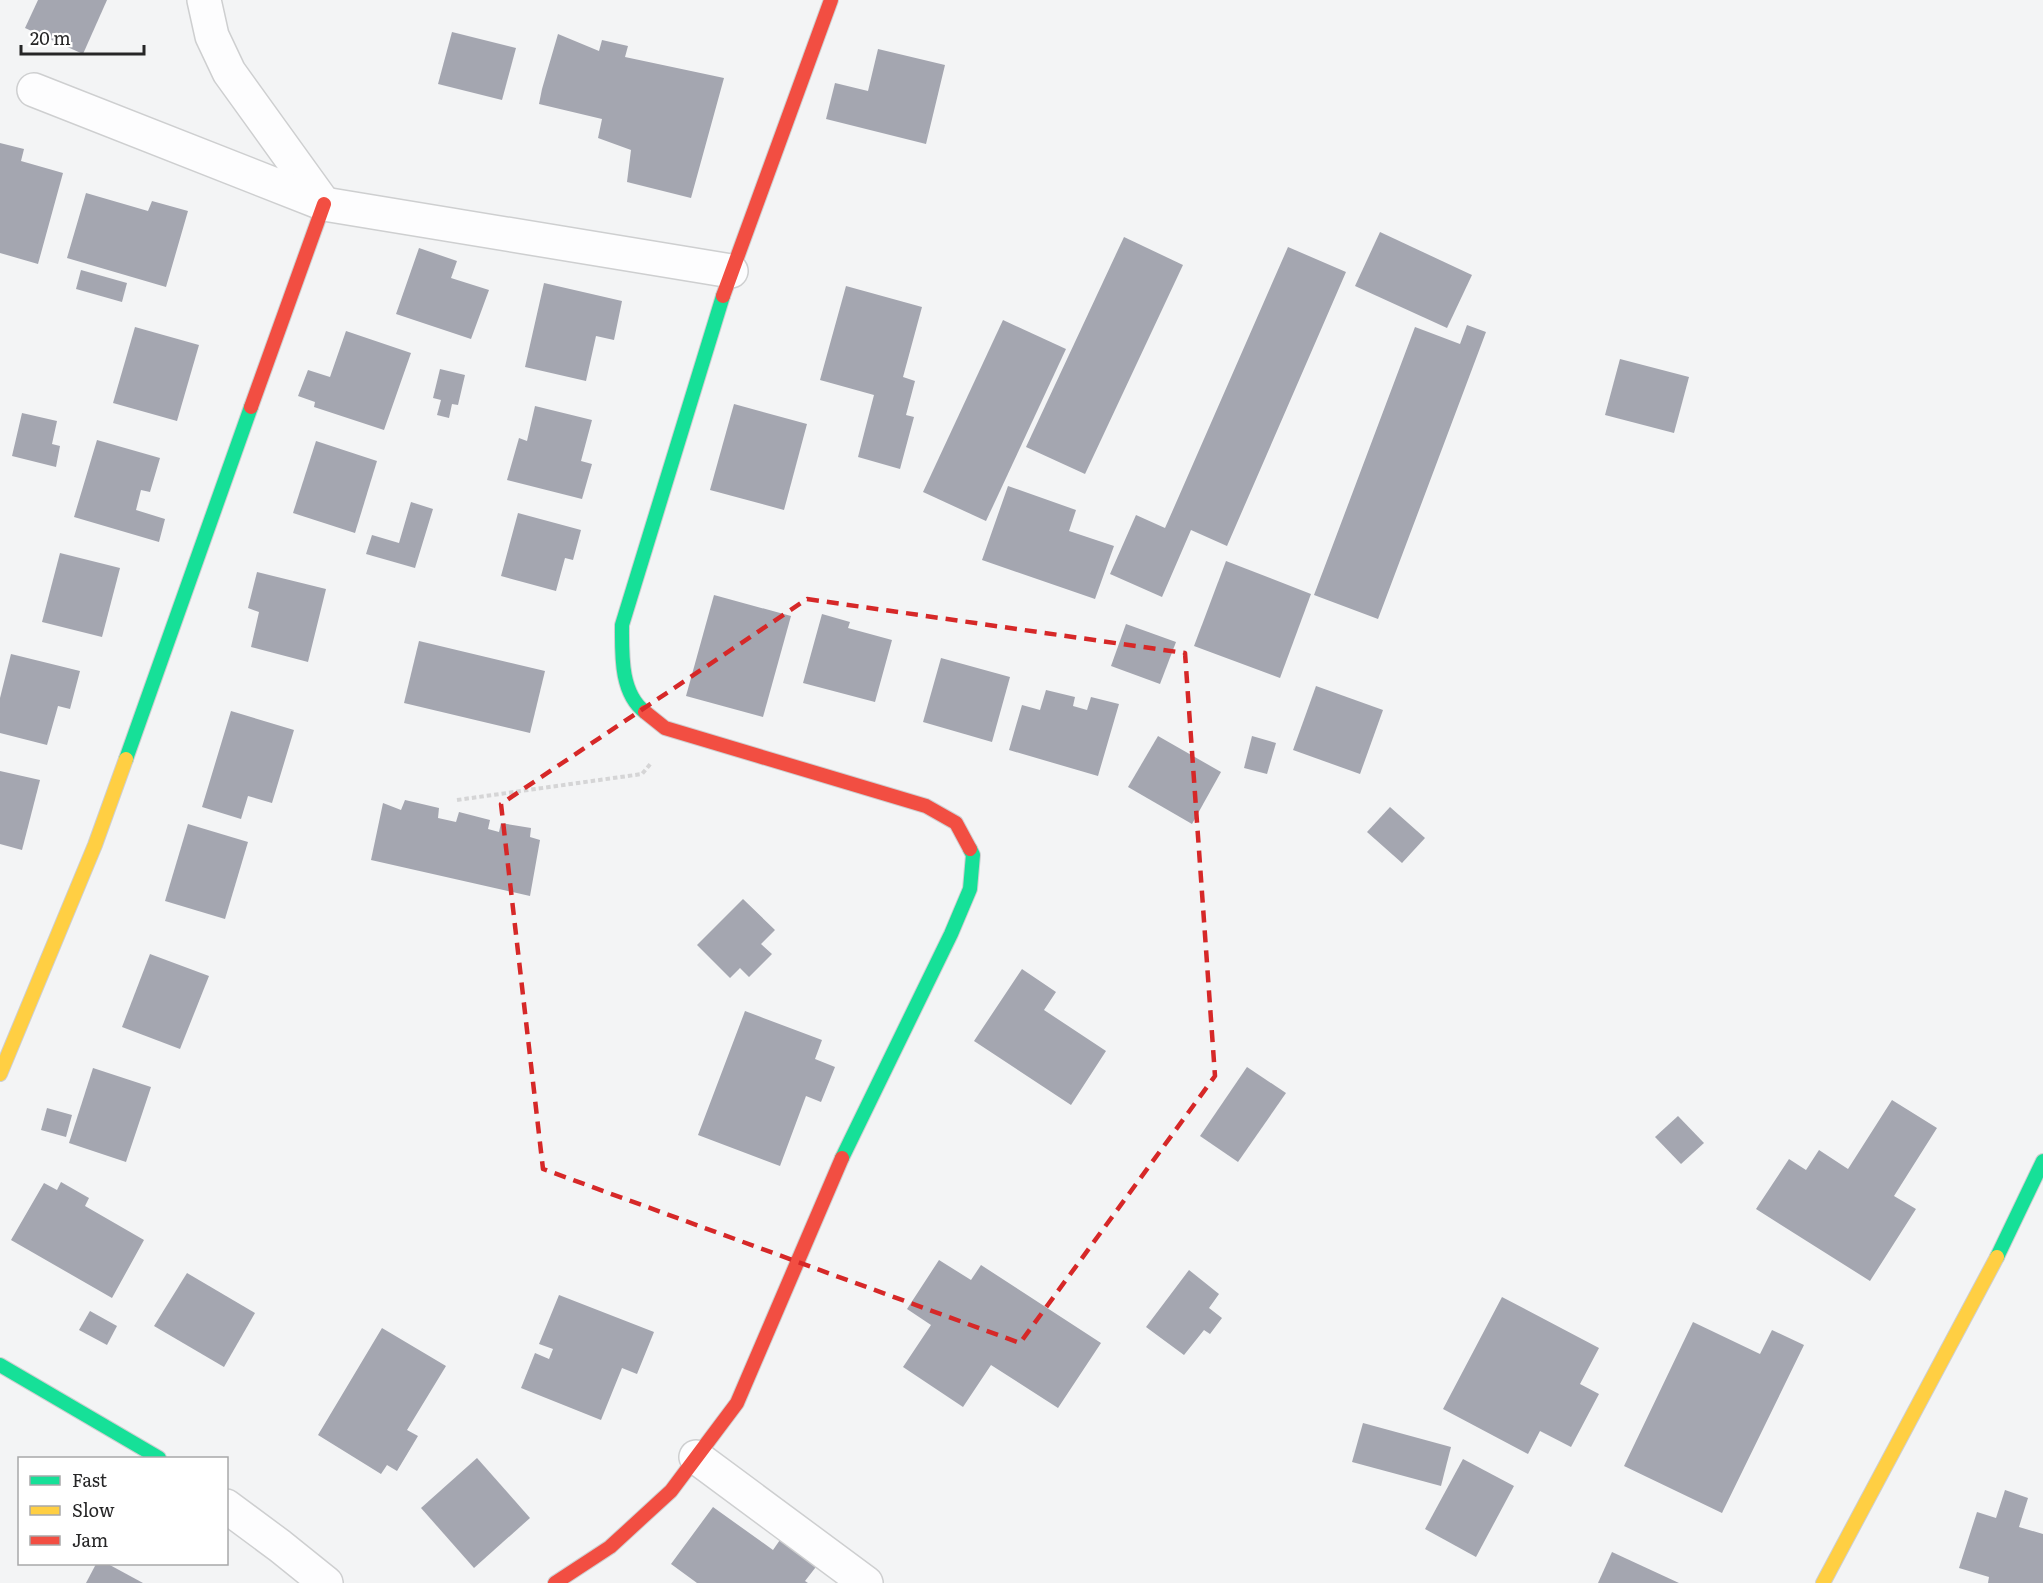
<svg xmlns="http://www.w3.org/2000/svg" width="2043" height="1583" font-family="Literata,serif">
<rect width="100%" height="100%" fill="#f3f4f5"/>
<g fill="#a4a6b0">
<path d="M 38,0 L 107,0 L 83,54 L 25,28 Z"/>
<path d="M 452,32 L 516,48 L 502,100 L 438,84 Z"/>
<path d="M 558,34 L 599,51 L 602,40 L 628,46 L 625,57 L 724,78 L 691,198 L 627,182 L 631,150 L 598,138 L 602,119 L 539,104 L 542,89 Z"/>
<path d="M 878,49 L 945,65 L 926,144 L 826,119 L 835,83 L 868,91 Z"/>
<path d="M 0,143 L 24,149 L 21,161 L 63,173 L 38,264 L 0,253 Z"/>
<path d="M 86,193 L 148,211 L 152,201 L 188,211 L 166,287 L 67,258 Z"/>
<path d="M 1380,232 L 1472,275 L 1447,328 L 1355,286 Z"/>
<path d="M 1124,237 L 1183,265 L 1085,474 L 1026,447 Z"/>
<path d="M 1288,247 L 1346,272 L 1227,546 L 1191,530 L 1162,597 L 1110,574 L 1136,515 L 1165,528 Z"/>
<path d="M 419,248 L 457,261 L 451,278 L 489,290 L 471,339 L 396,314 Z"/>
<path d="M 81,270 L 127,283 L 122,302 L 76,289 Z"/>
<path d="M 544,283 L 622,301 L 614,340 L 596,336 L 586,381 L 525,367 Z"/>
<path d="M 846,286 L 922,307 L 903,377 L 915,381 L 906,415 L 914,417 L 900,469 L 858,457 L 874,395 L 820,380 Z"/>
<path d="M 1003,320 L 1066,349 L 986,521 L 923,492 Z"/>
<path d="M 1467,325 L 1486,332 L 1378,619 L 1314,595 L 1415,327 L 1460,344 Z"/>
<path d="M 135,327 L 199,345 L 177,421 L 113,403 Z"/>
<path d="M 346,331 L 411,353 L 384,430 L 314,407 L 315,402 L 298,396 L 308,370 L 330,377 Z"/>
<path d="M 1620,359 L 1689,377 L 1674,433 L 1605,415 Z"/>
<path d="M 440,369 L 465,375 L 458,405 L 452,404 L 449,418 L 437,415 L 441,400 L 433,398 Z"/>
<path d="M 734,404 L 807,424 L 784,510 L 710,490 Z"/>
<path d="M 535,406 L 592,420 L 581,461 L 592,464 L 582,499 L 507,480 L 519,438 L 527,441 Z"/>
<path d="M 22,413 L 57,421 L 52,444 L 60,446 L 56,467 L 12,456 Z"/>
<path d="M 97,440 L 160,458 L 150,492 L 141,490 L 136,510 L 165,519 L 159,542 L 74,517 Z"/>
<path d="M 316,441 L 377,461 L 355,533 L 293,513 Z"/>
<path d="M 1008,486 L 1076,510 L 1069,531 L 1114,546 L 1095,599 L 982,560 Z"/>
<path d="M 411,502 L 433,509 L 415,568 L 366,554 L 372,535 L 399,543 Z"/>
<path d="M 518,513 L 581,530 L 573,560 L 565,558 L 556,591 L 501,576 Z"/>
<path d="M 60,553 L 120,568 L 102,637 L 42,622 Z"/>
<path d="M 1226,561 L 1311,594 L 1280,678 L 1194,646 Z"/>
<path d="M 257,572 L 326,589 L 308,662 L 251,647 L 259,612 L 248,608 Z"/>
<path d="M 714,595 L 791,616 L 763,717 L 686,696 Z"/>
<path d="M 822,614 L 850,622 L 848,628 L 892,640 L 875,702 L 803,683 Z"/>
<path d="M 1126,624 L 1176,642 L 1160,684 L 1111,666 Z"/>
<path d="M 419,641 L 545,671 L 530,733 L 404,703 Z"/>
<path d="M 11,654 L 80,671 L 70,709 L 58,706 L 47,745 L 0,733 L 0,698 Z"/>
<path d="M 941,658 L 1010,677 L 992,742 L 923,722 Z"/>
<path d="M 1316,686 L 1383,710 L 1360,774 L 1293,750 Z"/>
<path d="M 1046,690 L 1075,697 L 1073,706 L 1087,710 L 1091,697 L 1119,704 L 1098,776 L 1009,750 L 1022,705 L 1040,710 Z"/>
<path d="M 231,711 L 294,730 L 272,803 L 248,796 L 241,819 L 202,807 Z"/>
<path d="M 1158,736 L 1221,772 L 1192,824 L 1128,787 Z"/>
<path d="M 1252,736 L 1276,743 L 1267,774 L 1244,768 Z"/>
<path d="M 0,771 L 40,780 L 22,850 L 0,844 Z"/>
<path d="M 405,800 L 439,808 L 438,818 L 456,822 L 459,812 L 490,820 L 488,829 L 499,832 L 501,823 L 531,828 L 530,837 L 540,840 L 530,896 L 371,860 L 383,803 L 401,810 Z"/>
<path d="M 1390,807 L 1425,838 L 1402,863 L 1367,832 Z"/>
<path d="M 188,824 L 248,842 L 225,919 L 165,901 Z"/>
<path d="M 743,899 L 775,930 L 761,944 L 772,954 L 749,977 L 740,968 L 730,978 L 697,945 Z"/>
<path d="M 150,954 L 209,976 L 180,1049 L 122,1027 Z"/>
<path d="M 1022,969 L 1056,992 L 1044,1010 L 1106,1051 L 1071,1105 L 974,1041 Z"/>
<path d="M 745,1011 L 822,1040 L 815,1059 L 835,1067 L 821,1102 L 806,1096 L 780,1166 L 698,1135 Z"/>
<path d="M 1247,1067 L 1286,1093 L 1238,1162 L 1200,1136 Z"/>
<path d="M 93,1068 L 151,1087 L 126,1162 L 69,1143 Z"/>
<path d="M 1892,1100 L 1937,1128 L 1894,1196 L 1916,1209 L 1870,1281 L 1756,1209 L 1789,1159 L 1806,1170 L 1819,1150 L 1848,1169 Z"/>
<path d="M 47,1108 L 72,1115 L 66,1137 L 41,1130 Z"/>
<path d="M 1678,1116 L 1704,1143 L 1681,1164 L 1655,1137 Z"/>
<path d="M 61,1182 L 89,1198 L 85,1206 L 144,1240 L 112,1298 L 11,1240 L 44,1183 L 57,1190 Z"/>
<path d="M 939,1260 L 971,1280 L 981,1265 L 1101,1343 L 1058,1408 L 991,1365 L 963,1407 L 903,1367 L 931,1325 L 907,1309 Z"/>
<path d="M 1189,1270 L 1219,1294 L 1209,1308 L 1222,1318 L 1210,1334 L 1204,1330 L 1184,1355 L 1146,1327 Z"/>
<path d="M 187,1273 L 255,1313 L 224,1367 L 154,1326 Z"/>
<path d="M 559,1295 L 654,1332 L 637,1374 L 622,1368 L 601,1420 L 521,1388 L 535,1353 L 549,1359 L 553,1349 L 539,1344 Z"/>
<path d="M 1502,1297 L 1599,1348 L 1580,1384 L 1599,1394 L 1571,1447 L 1540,1431 L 1528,1454 L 1443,1409 Z"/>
<path d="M 90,1311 L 117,1326 L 107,1345 L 79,1330 Z"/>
<path d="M 1693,1322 L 1760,1354 L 1772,1330 L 1804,1345 L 1722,1513 L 1624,1466 Z"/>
<path d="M 382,1328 L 446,1366 L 407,1430 L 418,1436 L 397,1471 L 387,1465 L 381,1474 L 318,1435 Z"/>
<path d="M 1363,1423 L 1451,1447 L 1441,1486 L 1352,1462 Z"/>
<path d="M 477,1458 L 530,1518 L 474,1568 L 421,1508 Z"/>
<path d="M 1463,1459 L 1514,1486 L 1476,1557 L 1425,1529 Z"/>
<path d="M 2005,1490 L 2028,1498 L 2019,1527 L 2043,1534 L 2043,1583 L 1988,1583 L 1989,1577 L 1959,1568 L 1977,1512 L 1996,1518 Z"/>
<path d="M 713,1507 L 773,1550 L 782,1537 L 819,1563 L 805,1581 L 808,1583 L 697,1583 L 671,1564 Z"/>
<path d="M 1612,1552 L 1679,1583 L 1598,1583 Z"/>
<path d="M 96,1564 L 108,1564 L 143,1583 L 86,1583 Z"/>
</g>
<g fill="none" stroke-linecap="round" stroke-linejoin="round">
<defs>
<g id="street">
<path d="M 204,0 L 212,36 L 229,72 L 324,204"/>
<path d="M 34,90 L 324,204 L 731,271"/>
<path d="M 696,1457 L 866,1583"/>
<path d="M 226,1506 L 280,1546 L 326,1583"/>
</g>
<g id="fast">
<path d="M 645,712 C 620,693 622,654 622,625 L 723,296"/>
<path d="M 126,759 L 251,407"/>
<path d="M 842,1158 L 951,934 L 970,889 L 973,855 L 970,849"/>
<path d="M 1997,1257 L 2043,1161"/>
<path d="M 0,1365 L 159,1458"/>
</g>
<g id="slow">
<path d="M 0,1074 L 95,845 L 126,759"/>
<path d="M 1823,1583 L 1997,1257"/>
</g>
<g id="jam">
<path d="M 723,296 L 831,0"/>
<path d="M 251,407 L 324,204"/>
<path d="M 645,712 L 665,728 L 926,806 L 956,823 L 970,849"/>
<path d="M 555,1583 L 610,1547 L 671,1491 L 737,1403 L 842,1158"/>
</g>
</defs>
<use href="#street" stroke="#cecfd0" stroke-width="36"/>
<use href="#fast" stroke="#cecfd0" stroke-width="16"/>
<use href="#slow" stroke="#cecfd0" stroke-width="16"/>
<use href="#jam" stroke="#cecfd0" stroke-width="16"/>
<path stroke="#d5d5d6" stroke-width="4" stroke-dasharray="4.5 3" stroke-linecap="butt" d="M 457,800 L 642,774 L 652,762"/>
<use href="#street" stroke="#fdfdfe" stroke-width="33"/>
<use href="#fast" stroke="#16e098" stroke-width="14"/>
<use href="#slow" stroke="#ffcf43" stroke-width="14"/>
<use href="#jam" stroke="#f24e42" stroke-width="14"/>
</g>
<path fill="none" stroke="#d62828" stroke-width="4.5" stroke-dasharray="12 8" stroke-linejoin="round" d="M 807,599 L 1185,653 L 1215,1076 L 1020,1343 L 543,1169 L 501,804 Z"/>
<rect x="18" y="1457" width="210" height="108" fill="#ffffff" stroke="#a8a8a9" stroke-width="1.5"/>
<rect x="30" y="1476" width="30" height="9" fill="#16e098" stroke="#a8a8a9" stroke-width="1.5"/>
<text x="72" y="1487" font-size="18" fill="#262627">Fast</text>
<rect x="30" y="1506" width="30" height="9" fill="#ffcf43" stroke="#a8a8a9" stroke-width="1.5"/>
<text x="72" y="1517" font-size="18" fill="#262627">Slow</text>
<rect x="30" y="1536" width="30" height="9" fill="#f24e42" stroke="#a8a8a9" stroke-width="1.5"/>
<text x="72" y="1547" font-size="18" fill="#262627">Jam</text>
<path d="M21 45v9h123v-9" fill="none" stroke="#262627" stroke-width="3"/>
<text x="30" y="45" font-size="18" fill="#262627" stroke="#ffffff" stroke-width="4.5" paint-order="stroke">20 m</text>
</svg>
